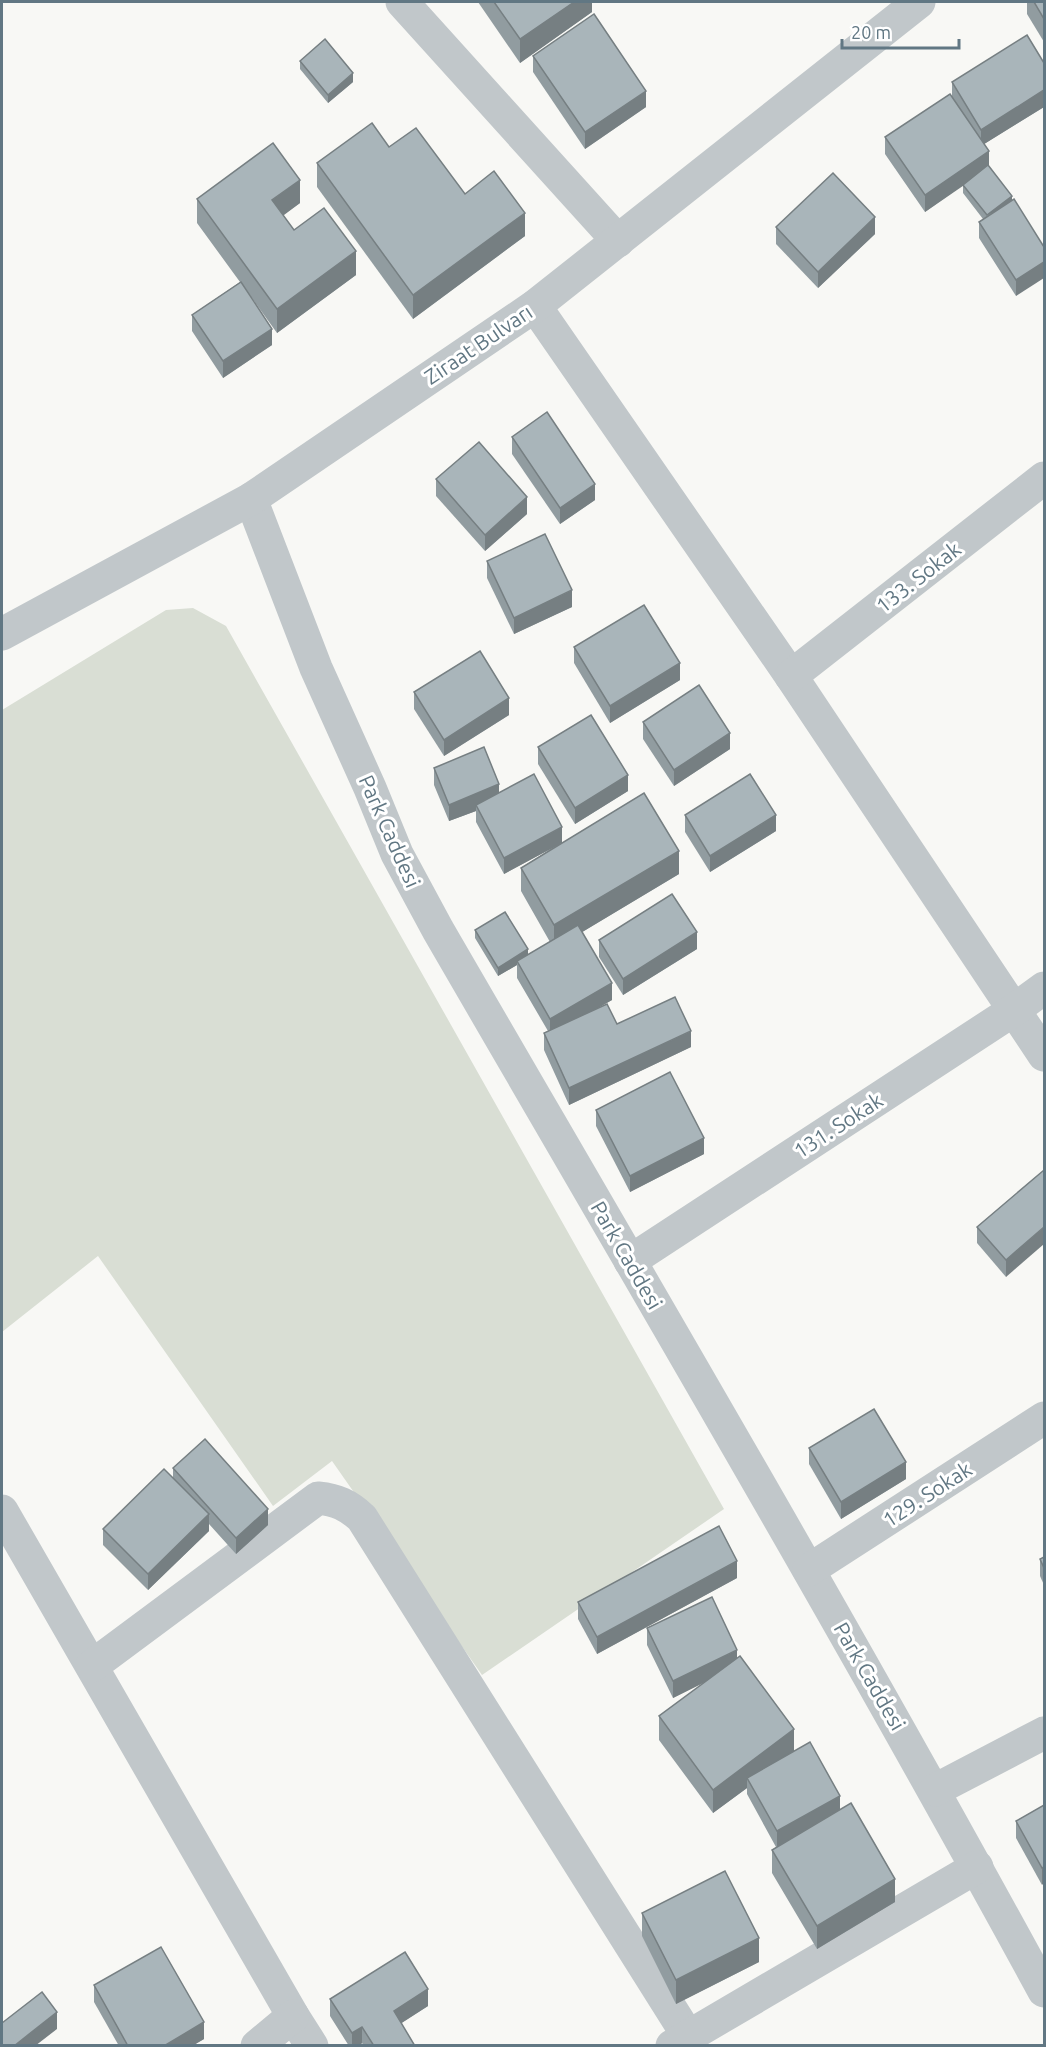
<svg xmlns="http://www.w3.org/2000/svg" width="1046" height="2047" font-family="Ubuntu,sans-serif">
<rect width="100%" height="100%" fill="#f8f8f5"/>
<path fill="#d9ded4" d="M 193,608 L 226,626 L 724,1509 L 482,1675 L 332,1461 L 273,1506 L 98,1256 L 2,1332 L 2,710 L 166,610 Z"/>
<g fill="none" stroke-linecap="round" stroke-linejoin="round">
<g stroke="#c1c7ca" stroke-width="33">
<path d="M 402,2 L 618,241"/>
<path d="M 535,306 L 791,676 L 1044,1055"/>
<path d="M 251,499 L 316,668 L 370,788 L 397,854 L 438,930 C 642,1282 849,1633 1044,1991"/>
<path d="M 2,634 L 251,499 L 535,306 L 919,2"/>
<path d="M 791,676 L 1044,478"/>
<path d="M 630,1261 L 1014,1010 L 1044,988"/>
<path d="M 2,1511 L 293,2016 L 312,2046"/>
<path d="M 809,1570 L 1044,1418"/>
<path d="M 92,1666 L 318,1498 C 337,1500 348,1505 362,1518 L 688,2036"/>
<path d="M 935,1790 L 1044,1733"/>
<path d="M 257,2046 L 293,2016"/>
<path d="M 672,2046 L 977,1867"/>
</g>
</g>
<g fill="#919ca0">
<path d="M 478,2 L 592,2 L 592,12 L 520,63 Z"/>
<path d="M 1027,2 L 1044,2 L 1044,42 L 1027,14 Z"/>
<path d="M 533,56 L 646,107 L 585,149 L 533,72 Z"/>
<path d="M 300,61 L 353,82 L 328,103 L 300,69 Z"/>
<path d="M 1044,63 L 1044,107 L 984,144 L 989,167 L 1044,247 L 1016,296 L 979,238 L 979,222 L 983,219 L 963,193 L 963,185 L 925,212 L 885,154 L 885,137 L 952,97 L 952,82 Z"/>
<path d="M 389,147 L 465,194 L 525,236 L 413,319 L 317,187 L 317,163 Z"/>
<path d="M 197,199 L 300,203 L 283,215 L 294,230 L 356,275 L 277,333 L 249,294 L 272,345 L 223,378 L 192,331 L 192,315 L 240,282 L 197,223 Z"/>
<path d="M 776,227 L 875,234 L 818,288 L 776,244 Z"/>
<path d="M 512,437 L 595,500 L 560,524 L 512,454 Z"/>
<path d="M 436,479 L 527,514 L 485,551 L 436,496 Z"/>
<path d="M 487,561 L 572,607 L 514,634 L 487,578 Z"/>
<path d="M 574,647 L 680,680 L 610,723 L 574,663 Z"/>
<path d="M 414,692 L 509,715 L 444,756 L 414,709 Z"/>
<path d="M 643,722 L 730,749 L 674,786 L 643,739 Z"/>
<path d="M 538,747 L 628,791 L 575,824 L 538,764 Z"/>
<path d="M 434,768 L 499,792 L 562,843 L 679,874 L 582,932 L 612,1000 L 595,1009 L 617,1024 L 691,1047 L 569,1105 L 544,1050 L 544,1033 L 548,1031 L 517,978 L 517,965 L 498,976 L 475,938 L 475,930 L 528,955 L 550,942 L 521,891 L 521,868 L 552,848 L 504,874 L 476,822 L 476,811 L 449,821 L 434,785 Z"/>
<path d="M 685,815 L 776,831 L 710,872 L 685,832 Z"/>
<path d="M 599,940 L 697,949 L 623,995 L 599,957 Z"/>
<path d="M 596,1110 L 704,1154 L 630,1192 L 596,1126 Z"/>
<path d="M 1044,1170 L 1006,1277 L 977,1243 L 977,1227 Z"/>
<path d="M 809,1448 L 906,1479 L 841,1519 L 809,1464 Z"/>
<path d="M 173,1468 L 268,1525 L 236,1554 L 209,1524 L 209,1531 L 148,1590 L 103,1545 L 103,1529 L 173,1478 Z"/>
<path d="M 1044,1557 L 1044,1585 L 1040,1576 L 1040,1559 Z"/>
<path d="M 737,1578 L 597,1654 L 578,1619 L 578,1602 Z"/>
<path d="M 647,1628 L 737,1658 L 794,1751 L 840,1810 L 895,1902 L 817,1949 L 772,1873 L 772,1850 L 776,1847 L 747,1794 L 747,1788 L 713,1813 L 659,1740 L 659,1716 L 705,1682 L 673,1698 L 647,1645 Z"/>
<path d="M 1044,1805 L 1042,1885 L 1016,1838 L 1016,1821 Z"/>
<path d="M 642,1913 L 759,1962 L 676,2004 L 642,1936 Z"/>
<path d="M 94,1985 L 204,2039 L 192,2046 L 119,2046 L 94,2002 Z"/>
<path d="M 330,1999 L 428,2006 L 401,2023 L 415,2046 L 364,2046 L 362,2043 L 359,2046 L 349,2046 L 330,2016 Z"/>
</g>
<g fill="#767f82">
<path d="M 574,2 L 592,2 L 592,12 L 520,63 L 520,39 Z"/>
<path d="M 353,73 L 353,82 L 328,103 L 328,95 Z"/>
<path d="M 1044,90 L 1044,107 L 981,146 L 981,130 Z"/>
<path d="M 646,91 L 646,107 L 585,149 L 585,132 Z"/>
<path d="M 989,151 L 989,168 L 925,212 L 925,195 Z"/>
<path d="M 300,180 L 300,203 L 272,224 L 272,200 Z"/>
<path d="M 1012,196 L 1012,205 L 987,215 Z"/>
<path d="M 525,213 L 525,236 L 413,319 L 413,295 Z"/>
<path d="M 875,217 L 875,234 L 818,288 L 818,272 Z"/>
<path d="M 356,251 L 356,275 L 277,333 L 277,309 Z"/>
<path d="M 1044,262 L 1044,278 L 1016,296 L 1016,280 Z"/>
<path d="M 272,329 L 272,345 L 223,378 L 223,361 Z"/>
<path d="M 595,484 L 595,500 L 560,524 L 560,508 Z"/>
<path d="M 527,497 L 527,514 L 485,551 L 485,535 Z"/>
<path d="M 572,590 L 572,607 L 514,634 L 514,618 Z"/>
<path d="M 680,663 L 680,680 L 610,723 L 610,706 Z"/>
<path d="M 509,698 L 509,715 L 444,756 L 444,740 Z"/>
<path d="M 730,733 L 730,749 L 674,786 L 674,770 Z"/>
<path d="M 628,775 L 628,791 L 575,824 L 575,808 Z"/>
<path d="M 499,784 L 499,801 L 476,805 L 476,811 L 449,821 L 449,805 Z"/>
<path d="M 776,815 L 776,831 L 710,872 L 710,856 Z"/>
<path d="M 562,827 L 562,843 L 504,874 L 504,858 Z"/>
<path d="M 679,851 L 679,874 L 554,949 L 554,925 Z"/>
<path d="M 697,932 L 697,949 L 623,995 L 623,979 Z"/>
<path d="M 528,949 L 528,958 L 517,961 L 517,965 L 498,976 L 498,968 Z"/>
<path d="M 612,983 L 612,1000 L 550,1036 L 550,1019 Z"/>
<path d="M 691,1031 L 691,1047 L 569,1105 L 569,1088 Z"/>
<path d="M 704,1138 L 704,1154 L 630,1192 L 630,1176 Z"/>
<path d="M 1044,1227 L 1044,1244 L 1006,1277 L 1006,1260 Z"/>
<path d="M 906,1462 L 906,1479 L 841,1519 L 841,1502 Z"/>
<path d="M 268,1509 L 268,1525 L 236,1554 L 236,1538 Z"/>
<path d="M 209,1514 L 209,1531 L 148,1590 L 148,1574 Z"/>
<path d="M 737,1561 L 737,1578 L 597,1654 L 597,1637 Z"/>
<path d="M 737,1650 L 737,1666 L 673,1698 L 673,1681 Z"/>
<path d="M 794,1729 L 794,1753 L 747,1778 L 747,1788 L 713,1813 L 713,1790 Z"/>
<path d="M 840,1796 L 840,1812 L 777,1848 L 777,1831 Z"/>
<path d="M 1044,1867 L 1044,1883 L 1042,1885 L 1042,1868 Z"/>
<path d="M 895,1879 L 895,1902 L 817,1949 L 817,1926 Z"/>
<path d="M 759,1938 L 759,1962 L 676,2004 L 676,1980 Z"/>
<path d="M 428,1989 L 428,2006 L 394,2028 L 394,2011 Z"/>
<path d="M 57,2012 L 57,2029 L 35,2046 L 14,2046 Z"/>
<path d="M 204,2022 L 204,2039 L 192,2046 L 164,2046 Z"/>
<path d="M 362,2027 L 362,2043 L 359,2046 L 352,2046 L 352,2033 Z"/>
</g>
<g fill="#a9b5ba" stroke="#767f82" stroke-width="1.5">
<path d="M 494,2 L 574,2 L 520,39 Z"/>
<path d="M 1034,2 L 1044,2 L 1044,19 Z"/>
<path d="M 594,14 L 646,91 L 585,132 L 533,56 Z"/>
<path d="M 1027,35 L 1044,63 L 1044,90 L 981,130 L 952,82 Z"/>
<path d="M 325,39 L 353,73 L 328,95 L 300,61 Z"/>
<path d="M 950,94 L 989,151 L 925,195 L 885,137 Z"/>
<path d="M 372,123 L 389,147 L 416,128 L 465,194 L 494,171 L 525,213 L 413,295 L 317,163 Z"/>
<path d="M 273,143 L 300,180 L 272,200 L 294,230 L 324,208 L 356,251 L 277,309 L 197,199 Z"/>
<path d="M 988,165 L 1012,196 L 987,215 L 963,185 Z"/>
<path d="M 833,173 L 875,217 L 818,272 L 776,227 Z"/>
<path d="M 1014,199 L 1044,247 L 1044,262 L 1016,280 L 979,222 Z"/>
<path d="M 241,282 L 272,329 L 223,361 L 192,315 Z"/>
<path d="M 547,412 L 595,484 L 560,508 L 512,437 Z"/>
<path d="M 479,442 L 527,497 L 485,535 L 436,479 Z"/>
<path d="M 545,534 L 572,590 L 514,618 L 487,561 Z"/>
<path d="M 644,605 L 680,663 L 610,706 L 574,647 Z"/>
<path d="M 480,651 L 509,698 L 444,740 L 414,692 Z"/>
<path d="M 699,685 L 730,733 L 674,770 L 643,722 Z"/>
<path d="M 591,715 L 628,775 L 575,808 L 538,747 Z"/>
<path d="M 484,747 L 499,784 L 449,805 L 434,768 Z"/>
<path d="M 534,774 L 562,827 L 504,858 L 476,805 Z"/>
<path d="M 750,774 L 776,815 L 710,856 L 685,815 Z"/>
<path d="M 644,793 L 679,851 L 554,925 L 521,868 Z"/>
<path d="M 672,894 L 697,932 L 623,979 L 599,940 Z"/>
<path d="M 505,912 L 528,949 L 498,968 L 475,930 Z"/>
<path d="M 578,925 L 612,983 L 550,1019 L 517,961 Z"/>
<path d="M 675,997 L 691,1031 L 569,1088 L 544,1033 L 607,1004 L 617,1024 Z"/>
<path d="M 670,1072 L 704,1138 L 630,1176 L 596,1110 Z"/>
<path d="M 1044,1170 L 1044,1227 L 1006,1260 L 977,1227 Z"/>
<path d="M 874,1409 L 906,1462 L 841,1502 L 809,1448 Z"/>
<path d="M 205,1439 L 268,1509 L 236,1538 L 173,1468 Z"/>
<path d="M 164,1469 L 209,1514 L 148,1574 L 103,1529 Z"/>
<path d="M 719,1526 L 737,1561 L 597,1637 L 578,1602 Z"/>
<path d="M 1044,1557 L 1044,1568 L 1040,1559 Z"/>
<path d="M 712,1597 L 737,1650 L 673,1681 L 647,1628 Z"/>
<path d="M 740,1656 L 794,1729 L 713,1790 L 659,1716 Z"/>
<path d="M 810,1742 L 840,1796 L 777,1831 L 747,1778 Z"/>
<path d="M 851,1803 L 895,1879 L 817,1926 L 772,1850 Z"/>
<path d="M 1044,1805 L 1044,1867 L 1042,1868 L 1016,1821 Z"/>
<path d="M 725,1871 L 759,1938 L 676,1980 L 642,1913 Z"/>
<path d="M 161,1947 L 204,2022 L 164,2046 L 128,2046 L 94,1985 Z"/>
<path d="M 405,1952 L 428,1989 L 394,2011 L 415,2046 L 374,2046 L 362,2027 L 352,2033 L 330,1999 Z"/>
<path d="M 42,1992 L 57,2012 L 14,2046 L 2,2046 L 2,2023 Z"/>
</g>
<g text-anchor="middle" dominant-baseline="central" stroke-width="6" stroke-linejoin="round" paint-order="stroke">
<g font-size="21" fill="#617783" stroke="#fff">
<text transform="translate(478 344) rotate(-34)">Ziraat Bulvarı</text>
<text transform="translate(918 577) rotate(-38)">133. Sokak</text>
<text transform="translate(390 831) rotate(66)">Park Caddesi</text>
<text transform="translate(838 1125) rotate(-33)">131. Sokak</text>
<text transform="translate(627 1255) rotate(60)">Park Caddesi</text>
<text transform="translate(927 1494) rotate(-33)">129. Sokak</text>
<text transform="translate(870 1676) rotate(60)">Park Caddesi</text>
</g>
</g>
<rect width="1046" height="2047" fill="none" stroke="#617783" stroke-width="6"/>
<path d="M842 39v9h117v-9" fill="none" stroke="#617783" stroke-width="3"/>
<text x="851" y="39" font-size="18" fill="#617783" stroke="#ffffff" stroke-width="4.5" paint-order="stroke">20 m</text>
</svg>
